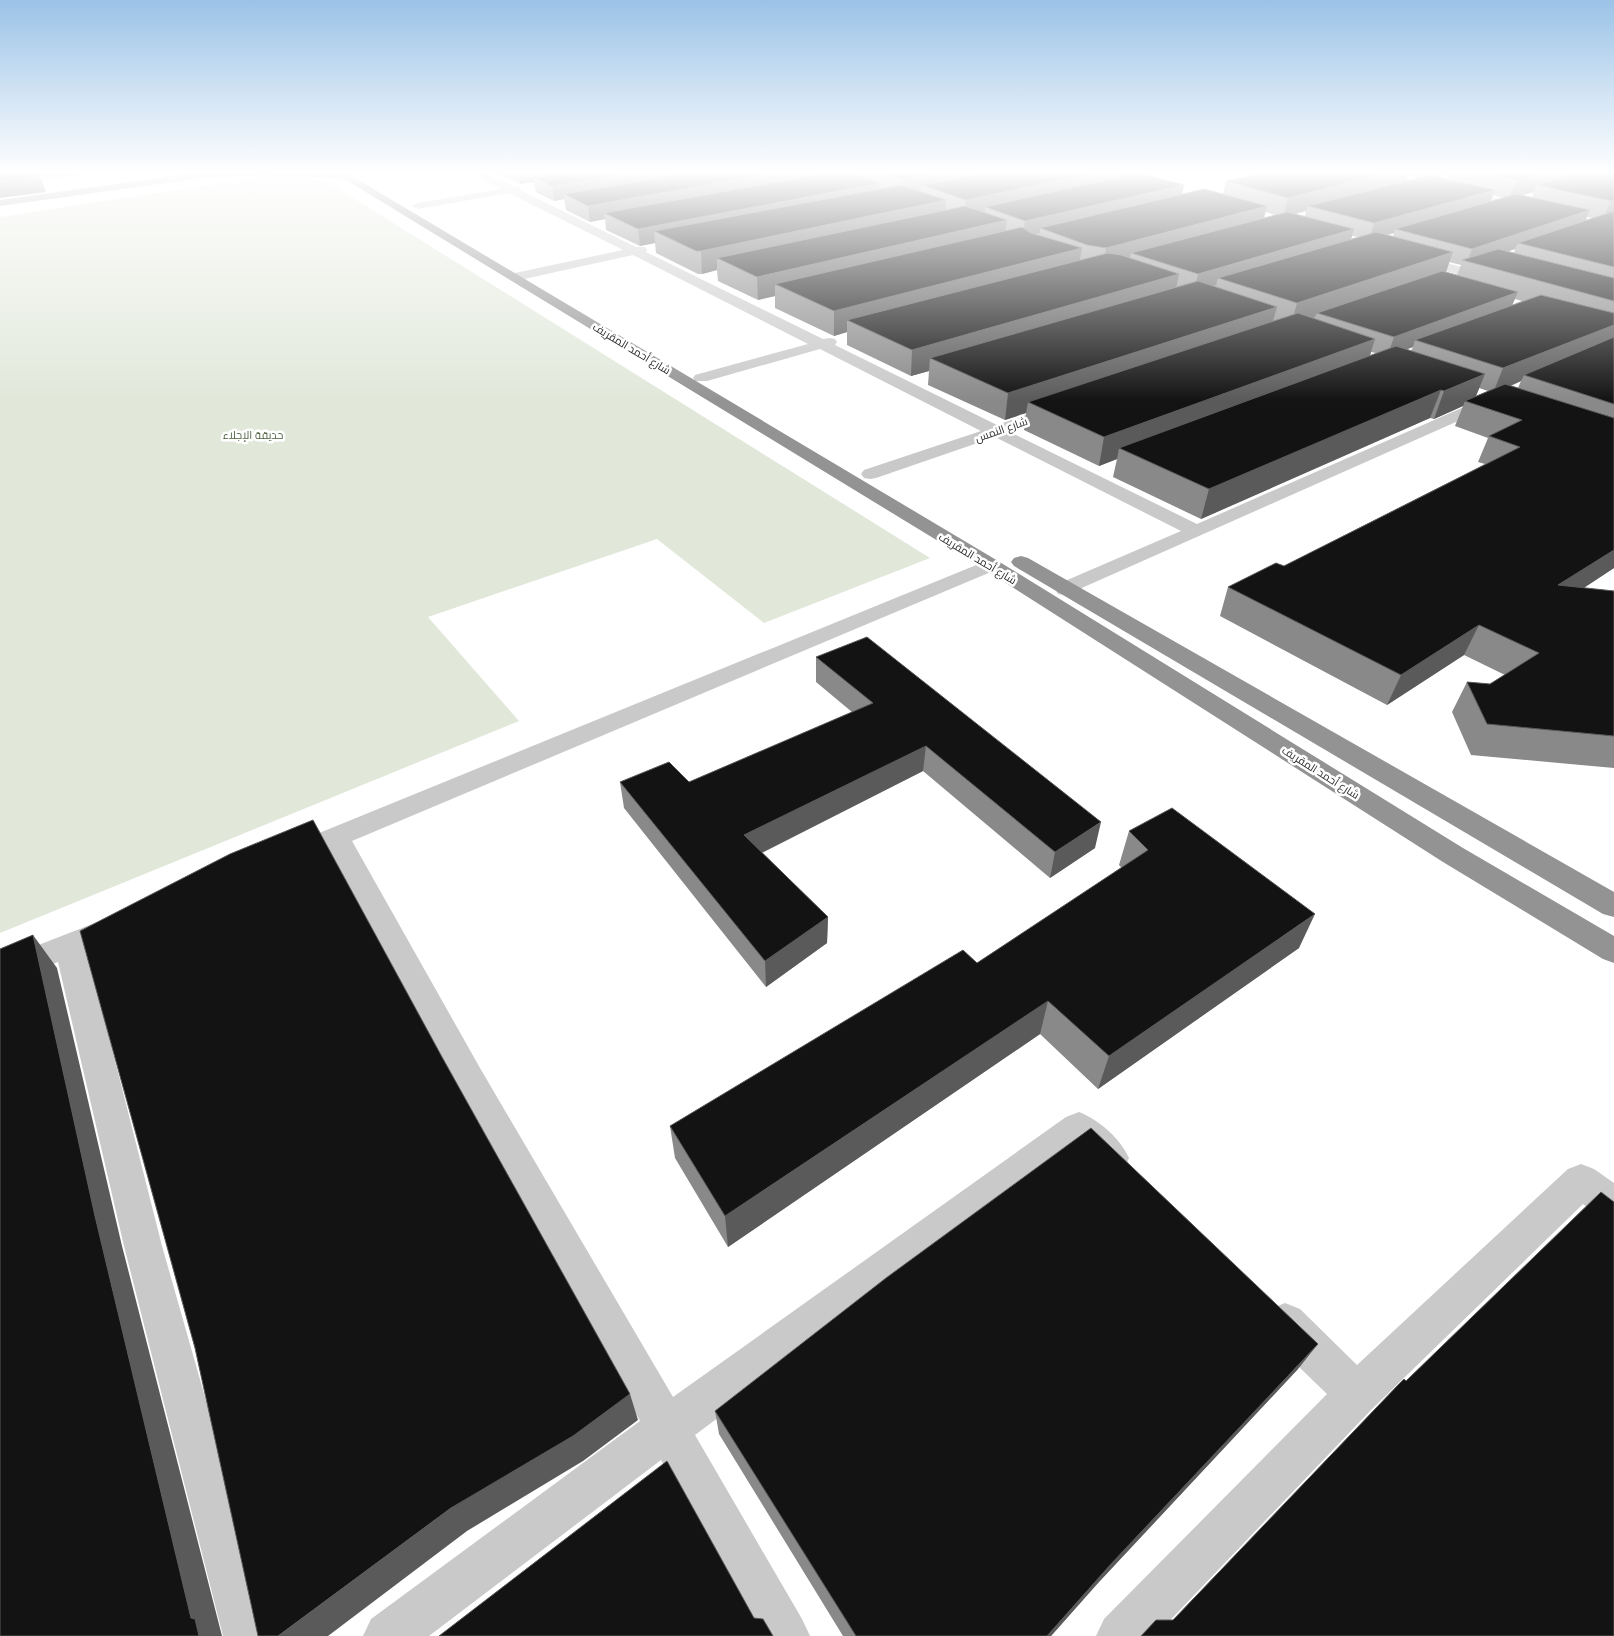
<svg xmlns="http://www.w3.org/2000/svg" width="1614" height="1636" font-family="'Open Sans',Cairo,sans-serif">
<rect width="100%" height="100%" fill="#fff"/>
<path fill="#e1e8da" d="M 268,176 L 292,177 L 326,181 L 930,558 L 764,623 L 657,539 L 428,617 L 519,721 L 0,933 L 0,217 Z"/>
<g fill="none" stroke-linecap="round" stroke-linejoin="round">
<g fill="#c9c9c9" fill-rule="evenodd">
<path d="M 61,172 L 88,172 L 83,175 L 0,186 L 0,180 Z"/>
<path d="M 470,172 L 483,172 L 512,186 L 520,187 L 520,190 L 636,247 L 645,247 L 647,250 L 646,252 L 823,339 L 830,338 L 835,339 L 837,342 L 835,345 L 997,425 L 1055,405 L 1067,405 L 1069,409 L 1067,413 L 1010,432 L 1197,524 L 1489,396 L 1501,396 L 1503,399 L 1501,402 L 1066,595 L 1058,594 L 1055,589 L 1058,584 L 1181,531 L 995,437 L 876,478 L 870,479 L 864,478 L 861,474 L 864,470 L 981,431 L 820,349 L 707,381 L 695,381 L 693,378 L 695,375 L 808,344 L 633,255 L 515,281 L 510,280 L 508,277 L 510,274 L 623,250 L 509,193 L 418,209 L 412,206 L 418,203 L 500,189 Z"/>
<path d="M 1366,172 L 1383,172 L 1530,206 L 1536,209 L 1530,212 L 1371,175 Z"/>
<path d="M 1410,254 L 1470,269 L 1471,272 L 1465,276 L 1406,261 L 1404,258 L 1406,255 Z"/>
<path d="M 991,559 L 998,561 L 1001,565 L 998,569 L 352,841 L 480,1068 L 673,1397 L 1066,1117 L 1079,1112 C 1099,1120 1120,1138 1129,1158 L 1124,1170 L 1111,1175 L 1098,1170 L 1077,1150 L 695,1435 L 802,1619 L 810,1636 L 758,1636 L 661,1460 L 429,1636 L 363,1636 L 371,1619 L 640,1421 L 456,1088 L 329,851 L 290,866 L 280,863 L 276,856 L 280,849 Z"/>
<path d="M 118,914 L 129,917 L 133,925 L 129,933 L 87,950 L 162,1246 L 273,1636 L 223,1636 L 124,1246 L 58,962 L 0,985 L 0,960 Z"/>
<path d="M 1581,1164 L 1594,1169 L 1614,1183 L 1614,1223 L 1601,1218 L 1583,1204 L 1372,1409 L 1155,1636 L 1096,1636 L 1104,1619 L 1327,1394 L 1270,1339 L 1264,1324 L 1270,1309 L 1285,1303 L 1300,1309 L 1357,1365 L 1568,1169 Z"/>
</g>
<path fill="#a4a4a4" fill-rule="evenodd" d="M 203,172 C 224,172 340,168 349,176 L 344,179 L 267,175 L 202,178 L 0,206 L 0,200 Z"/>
<g fill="#939393" fill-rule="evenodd">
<path d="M 333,172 L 345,172 L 998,561 L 1463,848 L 1614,936 L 1614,963 L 1603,959 L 1443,862 L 984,569 Z"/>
<path d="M 1021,556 L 1028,558 L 1614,892 L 1614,917 L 1603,914 L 1014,566 L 1011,562 L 1014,558 Z"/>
</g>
</g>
<g fill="#898989" fill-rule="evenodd">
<path d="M 495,172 L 823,172 L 823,173 L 860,172 L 852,173 L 862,177 L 863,172 L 1136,172 L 1182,195 L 1223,194 L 1226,181 L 1267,172 L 1614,172 L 1614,568 L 1583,588 L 1614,591 L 1614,768 L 1471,755 L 1452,712 L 1467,682 L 1490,684 L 1505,675 L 1464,655 L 1387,705 L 1220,616 L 1228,587 L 1284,566 L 1485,464 L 1478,462 L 1488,438 L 1455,426 L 1463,406 L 1434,419 L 1430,418 L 1201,519 L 1113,477 L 1117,459 L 1099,466 L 1024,430 L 1026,413 L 1005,420 L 928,385 L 929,371 L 911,376 L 847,345 L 847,332 L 834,336 L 775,308 L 775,296 L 758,300 L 718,281 L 717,270 L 702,274 L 698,274 L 656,253 L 655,243 L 640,246 L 606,230 L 605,219 L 590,222 L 566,210 L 564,199 L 554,201 L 536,192 L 534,182 L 520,184 ZM 1450,173 L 1448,179 L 1436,176 ZM 1408,175 L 1419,178 L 1406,181 ZM 1534,192 L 1532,198 L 1522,195 ZM 1492,195 L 1504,198 L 1490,202 ZM 1306,211 L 1305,216 L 1295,214 ZM 1265,212 L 1275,215 L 1264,218 ZM 1587,217 L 1593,218 L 1586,220 ZM 1394,233 L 1393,237 L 1387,235 ZM 1352,236 L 1359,237 L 1351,240 ZM 1515,249 L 1514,253 L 1508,251 ZM 1449,262 L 1461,265 L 1457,275 L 1446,272 ZM 1515,299 L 1522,301 L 1512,305 ZM 1413,347 L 1411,351 L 1407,349 ZM 1371,352 L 1376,353 L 1370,356 ZM 1521,381 L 1518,388 L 1511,386 ZM 1479,388 L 1488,391 L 1476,396 Z"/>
<path d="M 816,657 L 1095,848 L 1050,878 L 923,771 L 762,853 L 828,917 L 827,943 L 766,987 L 624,808 L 620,782 L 689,782 L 852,712 L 816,682 Z"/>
<path d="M 1129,831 L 1299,948 L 1098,1089 L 1040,1034 L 728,1247 L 675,1158 L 670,1126 L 977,963 L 1122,868 L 1119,865 Z"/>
<path d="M 1298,1369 L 1098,1583 L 1051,1636 L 843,1636 L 719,1434 L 715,1411 Z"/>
</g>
<g fill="#5a5a5a">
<path d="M 518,172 L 594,172 L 534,177 L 534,182 L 520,184 Z"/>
<path d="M 636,172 L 723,172 L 564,194 L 564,199 L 554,201 L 552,186 Z"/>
<path d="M 778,172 L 823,172 L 823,178 L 604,213 L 605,219 L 590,222 L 588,206 Z"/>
<path d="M 843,172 L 860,172 L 843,175 Z"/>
<path d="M 940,172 L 1068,172 L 921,185 L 921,190 L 901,194 L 902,179 Z"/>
<path d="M 1099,172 L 1118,172 L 1117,182 L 985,207 L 985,212 L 965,216 L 966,200 Z"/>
<path d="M 1391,172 L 1409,172 L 1404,185 L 1308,206 L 1306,211 L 1283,217 L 1288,198 Z"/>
<path d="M 1427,172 L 1450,172 L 1450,173 L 1425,179 Z"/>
<path d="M 1547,172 L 1601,172 L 1537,185 L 1534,192 L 1509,199 L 1516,180 Z"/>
<path d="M 40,176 L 46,192 L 0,198 L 0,181 Z"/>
<path d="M 881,183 L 880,198 L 654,231 L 655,243 L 640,246 L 638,229 Z"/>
<path d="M 1184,185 L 1181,200 L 1040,228 L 1040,233 L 1023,237 L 1025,221 Z"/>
<path d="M 1495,190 L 1489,205 L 1395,229 L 1394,233 L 1369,240 L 1374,223 Z"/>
<path d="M 946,200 L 944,221 L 717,258 L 717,270 L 702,274 L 701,251 Z"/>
<path d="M 1614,200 L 1614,218 L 1602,220 L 1611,201 Z"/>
<path d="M 1267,206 L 1263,222 L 1131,253 L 1130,258 L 1103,265 L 1106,248 Z"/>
<path d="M 1590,210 L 1583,226 L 1518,243 L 1515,249 L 1473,263 L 1467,262 L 1472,249 Z"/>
<path d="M 1007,220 L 1004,242 L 775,284 L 775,296 L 758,300 L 757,277 Z"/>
<path d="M 1354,229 L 1349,246 L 1218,278 L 1216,285 L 1194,292 L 1198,274 Z"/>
<path d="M 1082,248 L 1078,271 L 847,320 L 847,332 L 834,336 L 834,311 Z"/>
<path d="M 1453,252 L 1446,272 L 1317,313 L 1315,317 L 1291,325 L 1297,303 Z"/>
<path d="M 1179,274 L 1174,298 L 930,358 L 929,371 L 911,376 L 912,350 Z"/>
<path d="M 1518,292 L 1510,310 L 1415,340 L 1413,347 L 1387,357 L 1394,337 Z"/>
<path d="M 1277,307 L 1270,332 L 1028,402 L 1026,413 L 1005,420 L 1008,393 Z"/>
<path d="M 1614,325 L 1614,343 L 1524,375 L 1521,381 L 1493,393 L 1503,368 Z"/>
<path d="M 1375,339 L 1367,365 L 1119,448 L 1117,459 L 1099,466 L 1104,437 Z"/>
<path d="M 1485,374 L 1474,401 L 1465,401 L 1463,406 L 1434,419 L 1444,391 Z"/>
<path d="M 1441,390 L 1430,418 L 1201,519 L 1209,489 Z"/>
<path d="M 1614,550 L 1614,568 L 1543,615 L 1558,585 Z"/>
<path d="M 1479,625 L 1464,655 L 1387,705 L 1401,675 Z"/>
<path d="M 926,746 L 923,771 L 745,861 L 744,835 Z"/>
<path d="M 1101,822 L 1095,848 L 1050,878 L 1055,852 Z"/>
<path d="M 1315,914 L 1299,948 L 1098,1089 L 1109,1056 Z"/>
<path d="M 828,917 L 827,943 L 766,987 L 765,961 Z"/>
<path d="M 33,935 L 57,968 L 122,1246 L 222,1636 L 199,1636 L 191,1618 L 95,1216 Z"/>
<path d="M 1048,1001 L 1040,1034 L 728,1247 L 725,1216 Z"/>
<path d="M 1318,1344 L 1298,1369 L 1098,1583 L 1051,1636 L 1047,1636 L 1111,1564 Z"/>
<path d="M 630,1394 L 638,1420 L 583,1461 L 467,1531 L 328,1636 L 278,1636 L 451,1508 Z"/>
</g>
<g fill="#131313" stroke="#5a5a5a">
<path d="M 0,172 L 37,172 L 40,176 L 0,181 Z"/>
<path d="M 563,172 L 636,172 L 552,186 L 534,177 Z"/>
<path d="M 693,172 L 778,172 L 588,206 L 564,194 Z"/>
<path d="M 832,172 L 848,172 L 881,183 L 638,229 L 604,213 Z"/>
<path d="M 879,172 L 940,172 L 902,179 Z"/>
<path d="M 1008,172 L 1099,172 L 966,200 L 921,185 L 980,174 Z"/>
<path d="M 1126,172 L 1136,172 L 1184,185 L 1025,221 L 985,207 L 1120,177 Z"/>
<path d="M 1267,172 L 1391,172 L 1288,198 L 1226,181 Z"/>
<path d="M 1478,172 L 1547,172 L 1516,180 Z"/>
<path d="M 1582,172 L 1614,172 L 1614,200 L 1611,201 L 1537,185 Z"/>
<path d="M 1430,175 L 1495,190 L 1374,223 L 1308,206 Z"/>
<path d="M 901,185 L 946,200 L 701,251 L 696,251 L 654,231 Z"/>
<path d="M 1204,189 L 1267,206 L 1106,248 L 1087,245 L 1040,228 Z"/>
<path d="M 1516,194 L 1590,210 L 1472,249 L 1395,229 Z"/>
<path d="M 965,206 L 1007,220 L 757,277 L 717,258 Z"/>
<path d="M 1614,211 L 1614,267 L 1518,243 Z"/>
<path d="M 1287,212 L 1354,229 L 1198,274 L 1131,253 Z"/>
<path d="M 1022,227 L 1031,233 L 1082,248 L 834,311 L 775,284 Z"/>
<path d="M 1376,232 L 1453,252 L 1297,303 L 1218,278 Z"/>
<path d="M 1498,249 L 1614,278 L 1614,301 L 1462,260 Z"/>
<path d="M 1108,253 L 1121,255 L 1179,274 L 912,350 L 847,320 Z"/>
<path d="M 1442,271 L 1518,292 L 1394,337 L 1317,313 Z"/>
<path d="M 1198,281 L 1277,307 L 1008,393 L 930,358 Z"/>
<path d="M 1541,295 L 1614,313 L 1614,325 L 1503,368 L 1415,340 Z"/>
<path d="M 1298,313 L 1375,339 L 1104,437 L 1028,402 Z"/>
<path d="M 1614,337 L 1614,404 L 1524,375 Z"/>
<path d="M 1396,346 L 1485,374 L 1444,391 L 1441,390 L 1209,489 L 1119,448 Z"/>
<path d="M 1505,384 L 1614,418 L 1614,550 L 1558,585 L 1614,591 L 1614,736 L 1487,724 L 1467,682 L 1490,684 L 1539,653 L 1479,625 L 1401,675 L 1228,587 L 1276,563 L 1284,566 L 1520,447 L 1489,436 L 1522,420 L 1465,401 Z"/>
<path d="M 867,637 L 1101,822 L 1055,852 L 926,746 L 744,835 L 828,917 L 765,961 L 620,782 L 669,762 L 689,782 L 873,703 L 816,657 Z"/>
<path d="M 1172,808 L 1315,914 L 1109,1056 L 1048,1001 L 725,1216 L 670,1126 L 963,950 L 977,963 L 1148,850 L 1129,831 Z"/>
<path d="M 313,820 L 442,1057 L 630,1394 L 573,1436 L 451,1508 L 278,1636 L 258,1636 L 195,1348 L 80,931 L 230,854 Z"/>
<path d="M 33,935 L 95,1216 L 191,1618 L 195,1619 L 199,1636 L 0,1636 L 0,949 Z"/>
<path d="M 1091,1128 L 1318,1344 L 1111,1564 L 1047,1636 L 856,1636 L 715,1411 L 886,1278 Z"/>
<path d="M 1601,1192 L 1614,1202 L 1614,1636 L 1141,1636 L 1156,1620 L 1173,1620 L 1398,1385 L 1404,1379 L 1406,1381 Z"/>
<path d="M 667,1461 L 754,1618 L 763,1619 L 773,1636 L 439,1636 Z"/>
</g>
<linearGradient id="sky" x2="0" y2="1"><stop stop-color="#9bc3e7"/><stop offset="0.43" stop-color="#fff"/><stop offset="1" stop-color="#fff" stop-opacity="0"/></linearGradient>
<rect width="1614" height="401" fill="url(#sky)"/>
<g text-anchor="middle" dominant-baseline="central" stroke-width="5" stroke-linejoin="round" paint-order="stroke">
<g font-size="11" fill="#2c2c2c" stroke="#fff">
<text transform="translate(632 348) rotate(31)">شارع أحمد المقريف</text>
<text transform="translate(1001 429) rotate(-19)">شارع النمس</text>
<text transform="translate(978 558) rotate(31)">شارع أحمد المقريف</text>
<text transform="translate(1321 772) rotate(32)">شارع أحمد المقريف</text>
</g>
<g font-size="11" fill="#4e613f" stroke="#fff">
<text x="253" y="434">حديقة الإجلاء</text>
</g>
</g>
</svg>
